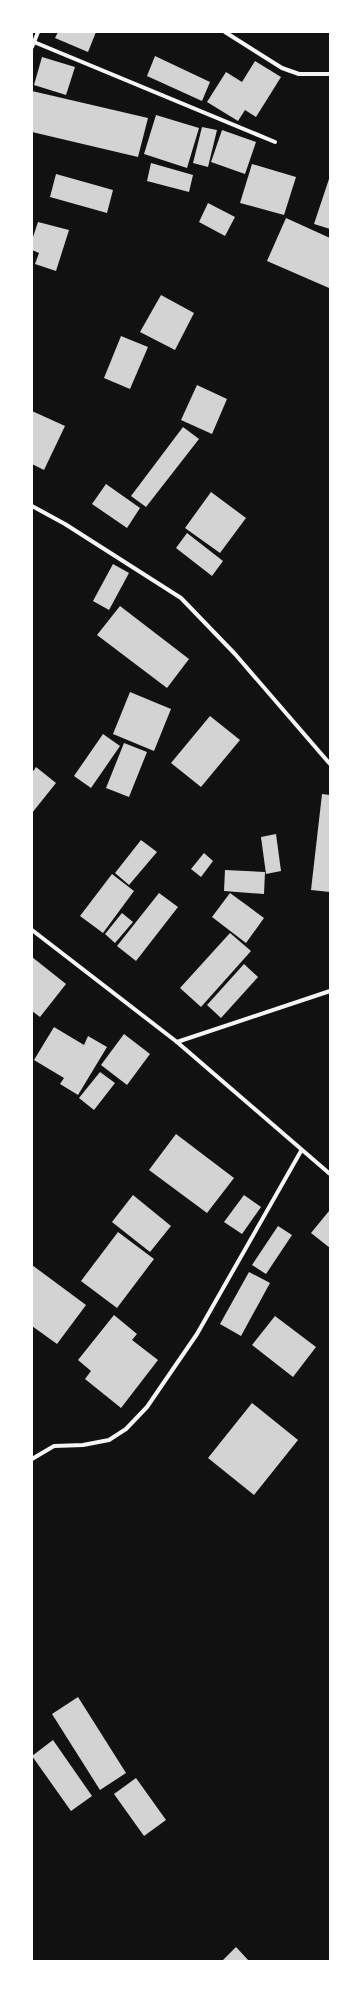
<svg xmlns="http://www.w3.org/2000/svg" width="362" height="1993" font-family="'Archivo Narrow',sans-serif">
<rect width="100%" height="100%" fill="#111"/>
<g fill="#d3d3d3">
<path d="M 58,32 L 96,32 L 88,52 L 55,38 Z"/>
<path d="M 155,56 L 210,82 L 202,101 L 147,76 Z"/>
<path d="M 42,57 L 75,67 L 66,95 L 34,85 Z"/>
<path d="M 255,61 L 281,77 L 256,117 L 245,110 L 238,121 L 207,102 L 226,72 L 242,82 Z"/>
<path d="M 32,91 L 148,118 L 138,157 L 32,132 Z"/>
<path d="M 156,115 L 199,128 L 187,168 L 144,154 Z"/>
<path d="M 202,127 L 217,130 L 208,167 L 193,163 Z"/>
<path d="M 222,130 L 256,142 L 245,174 L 211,162 Z"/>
<path d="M 151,163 L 193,175 L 189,192 L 147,181 Z"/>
<path d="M 252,164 L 296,177 L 284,215 L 240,203 Z"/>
<path d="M 56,174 L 113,190 L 107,213 L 50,197 Z"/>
<path d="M 330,176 L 330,229 L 314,224 Z"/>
<path d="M 208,203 L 235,217 L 225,236 L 199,222 Z"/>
<path d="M 286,218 L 330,238 L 329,288 L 267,261 Z"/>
<path d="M 38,222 L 69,230 L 56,271 L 35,264 L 39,253 L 32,250 L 32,240 Z"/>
<path d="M 161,295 L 194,313 L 175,350 L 140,332 Z"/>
<path d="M 121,336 L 148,347 L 130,389 L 104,378 Z"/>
<path d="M 197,385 L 227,399 L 212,434 L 181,420 Z"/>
<path d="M 32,411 L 65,426 L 44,470 L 32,464 Z"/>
<path d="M 183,427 L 199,439 L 146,507 L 131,496 Z"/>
<path d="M 106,484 L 140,508 L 127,528 L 92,504 Z"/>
<path d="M 211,492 L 246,518 L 220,553 L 185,528 Z"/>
<path d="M 187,533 L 223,561 L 212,576 L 176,548 Z"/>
<path d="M 113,564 L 129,573 L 109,610 L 93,601 Z"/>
<path d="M 120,606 L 189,659 L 167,688 L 97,635 Z"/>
<path d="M 130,692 L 171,709 L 154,751 L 113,734 Z"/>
<path d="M 210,716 L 240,740 L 201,787 L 171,763 Z"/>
<path d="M 103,734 L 120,746 L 91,788 L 74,776 Z"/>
<path d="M 124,743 L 147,752 L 129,797 L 106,788 Z"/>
<path d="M 36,767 L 56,783 L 32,813 L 32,773 Z"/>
<path d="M 322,794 L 330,795 L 330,892 L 311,890 Z"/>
<path d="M 276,834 L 281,871 L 266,874 L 261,837 Z"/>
<path d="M 141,840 L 157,852 L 129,885 L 115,873 Z"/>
<path d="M 204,853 L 213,861 L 201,877 L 191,869 Z"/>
<path d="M 225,870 L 265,872 L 264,894 L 224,891 Z"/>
<path d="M 112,874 L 134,891 L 103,933 L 80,916 Z"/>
<path d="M 159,893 L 178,907 L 136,961 L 117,946 Z"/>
<path d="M 230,893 L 264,918 L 246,943 L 212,917 Z"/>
<path d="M 122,913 L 133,922 L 115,943 L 105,934 Z"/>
<path d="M 230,933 L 251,951 L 201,1007 L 180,988 Z"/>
<path d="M 32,957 L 66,984 L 40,1017 L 32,1011 Z"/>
<path d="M 244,964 L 258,977 L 221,1018 L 207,1005 Z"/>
<path d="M 54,1027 L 84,1045 L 88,1036 L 107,1047 L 78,1095 L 60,1084 L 64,1078 L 34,1060 Z"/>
<path d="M 124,1034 L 150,1054 L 127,1085 L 101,1065 Z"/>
<path d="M 100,1072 L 115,1083 L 94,1110 L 79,1098 Z"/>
<path d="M 176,1134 L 234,1178 L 207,1213 L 149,1170 Z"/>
<path d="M 133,1195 L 171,1226 L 150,1252 L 112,1222 Z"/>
<path d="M 244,1195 L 261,1207 L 242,1234 L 224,1222 Z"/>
<path d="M 329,1211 L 330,1212 L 330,1248 L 311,1233 Z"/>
<path d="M 278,1226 L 292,1235 L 266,1274 L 252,1265 Z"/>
<path d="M 118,1232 L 154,1259 L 117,1308 L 81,1281 Z"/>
<path d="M 32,1265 L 86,1305 L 57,1344 L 32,1326 Z"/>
<path d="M 249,1272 L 270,1283 L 241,1336 L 220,1324 Z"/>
<path d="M 114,1315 L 137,1334 L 132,1340 L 158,1360 L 121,1408 L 85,1379 L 91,1371 L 78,1360 Z"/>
<path d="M 275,1316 L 316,1347 L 293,1377 L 252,1345 Z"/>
<path d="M 252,1403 L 298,1440 L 254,1495 L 208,1458 Z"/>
<path d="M 78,1697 L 126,1773 L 100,1790 L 52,1714 Z"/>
<path d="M 53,1740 L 92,1796 L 71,1811 L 32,1756 Z"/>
<path d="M 136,1778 L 166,1820 L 144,1836 L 114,1794 Z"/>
<path d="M 236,1947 L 249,1961 L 222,1961 Z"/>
</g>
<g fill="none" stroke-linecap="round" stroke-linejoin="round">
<g stroke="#f5f5f5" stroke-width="4">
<path d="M 225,32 L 282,68 L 299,74 L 330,74"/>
<path d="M 34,42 L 275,142"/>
<path d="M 32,47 L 38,32"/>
<path d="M 32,506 L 65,524 L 181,598 L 235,654 L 330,764"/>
<path d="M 32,930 L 177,1042 L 330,1174"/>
<path d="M 177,1042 L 330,991"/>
<path d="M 32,1459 L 54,1446 L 83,1445 L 109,1440 L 126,1429 L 147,1407 L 197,1334 L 301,1151"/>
</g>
</g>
<rect width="362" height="1993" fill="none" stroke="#ffffff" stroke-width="66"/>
</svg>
